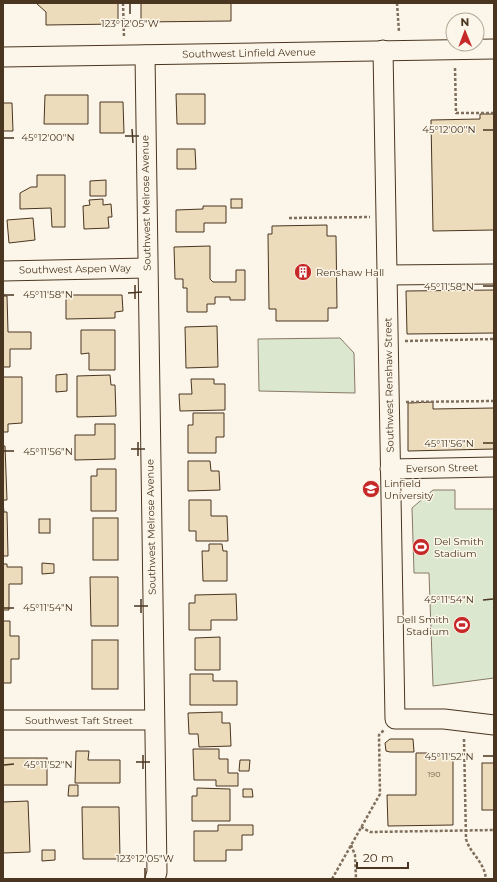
<svg xmlns="http://www.w3.org/2000/svg" width="497" height="882" font-family="Montserrat,sans-serif">
<rect width="100%" height="100%" fill="#fbf6e9"/>
<g fill="#dce7d0" stroke="#887966">
<path d="M 340,338 L 354,353 L 355,393 L 259,391 L 258,339 Z"/>
<path d="M 433,490 L 455,490 L 455,509 L 494,509 L 494,678 L 433,686 L 429,573 L 414,573 L 412,508 Z"/>
</g>
<g fill="#ecdcbc" stroke="#4a3520">
<path d="M 36,3 L 118,3 L 118,24 L 46,25 L 46,12 Z"/>
<path d="M 141,3 L 231,3 L 231,21 L 141,22 Z"/>
<path d="M 176,94 L 205,94 L 205,124 L 177,124 Z"/>
<path d="M 45,95 L 88,95 L 88,124 L 44,124 Z"/>
<path d="M 100,102 L 123,102 L 124,133 L 100,133 Z"/>
<path d="M 3,103 L 12,103 L 13,131 L 3,131 Z"/>
<path d="M 480,114 L 494,114 L 494,230 L 433,231 L 431,120 L 480,119 Z"/>
<path d="M 177,149 L 195,149 L 196,169 L 177,169 Z"/>
<path d="M 37,175 L 65,175 L 65,227 L 52,227 L 51,208 L 20,209 L 20,193 L 31,187 L 37,187 Z"/>
<path d="M 106,180 L 106,196 L 90,196 L 90,181 Z"/>
<path d="M 103,199 L 103,205 L 111,204 L 112,217 L 108,217 L 109,228 L 84,229 L 83,206 L 90,205 L 89,200 Z"/>
<rect x="231" y="199" width="11" height="9"/>
<path d="M 203,206 L 226,206 L 226,223 L 204,223 L 204,232 L 176,232 L 176,210 L 203,209 Z"/>
<path d="M 33,218 L 35,240 L 9,243 L 7,220 Z"/>
<path d="M 327,225 L 327,236 L 336,236 L 337,308 L 328,308 L 328,321 L 276,321 L 276,309 L 269,309 L 268,234 L 272,234 L 272,226 Z"/>
<path d="M 210,246 L 210,279 L 213,282 L 236,282 L 236,270 L 245,270 L 245,300 L 230,300 L 230,297 L 215,297 L 215,304 L 207,304 L 207,312 L 187,312 L 187,288 L 183,288 L 183,279 L 175,279 L 174,247 Z"/>
<path d="M 494,290 L 494,333 L 407,334 L 406,291 Z"/>
<path d="M 66,295 L 122,295 L 123,311 L 115,312 L 115,318 L 66,319 Z"/>
<path d="M 3,296 L 7,296 L 8,332 L 31,332 L 31,349 L 10,349 L 10,367 L 3,367 Z"/>
<path d="M 217,326 L 218,367 L 186,368 L 185,327 Z"/>
<path d="M 81,330 L 115,330 L 115,370 L 89,370 L 89,353 L 81,354 Z"/>
<path d="M 67,374 L 67,391 L 56,392 L 56,375 Z"/>
<path d="M 110,375 L 111,385 L 115,385 L 116,416 L 77,417 L 77,376 Z"/>
<path d="M 3,377 L 22,377 L 22,423 L 8,424 L 8,432 L 3,432 Z"/>
<path d="M 191,379 L 214,379 L 214,384 L 225,384 L 225,410 L 180,411 L 179,394 L 192,394 Z"/>
<path d="M 433,402 L 433,409 L 494,408 L 494,449 L 408,451 L 408,403 Z"/>
<path d="M 193,413 L 224,413 L 224,437 L 216,437 L 216,453 L 188,453 L 188,425 L 193,425 Z"/>
<path d="M 95,424 L 115,424 L 115,459 L 75,460 L 75,435 L 95,435 Z"/>
<path d="M 3,446 L 5,446 L 7,500 L 3,500 Z"/>
<path d="M 188,461 L 210,461 L 211,471 L 219,471 L 220,490 L 188,491 Z"/>
<path d="M 97,469 L 116,469 L 116,511 L 91,511 L 91,476 L 97,476 Z"/>
<path d="M 189,500 L 211,500 L 211,516 L 227,516 L 228,541 L 196,541 L 196,531 L 189,531 Z"/>
<path d="M 3,503 L 4,512 L 7,512 L 8,556 L 3,556 Z"/>
<rect x="93" y="518" width="25" height="42"/>
<rect x="39" y="519" width="11" height="14"/>
<path d="M 209,544 L 222,544 L 223,551 L 227,551 L 227,581 L 203,581 L 202,551 L 209,551 Z"/>
<path d="M 42,563 L 54,564 L 54,573 L 42,574 Z"/>
<path d="M 3,564 L 7,564 L 7,567 L 22,567 L 22,584 L 9,584 L 9,610 L 3,610 Z"/>
<path d="M 90,577 L 118,577 L 118,626 L 91,626 Z"/>
<path d="M 236,594 L 237,620 L 211,620 L 211,630 L 189,630 L 189,603 L 195,603 L 195,595 Z"/>
<path d="M 3,621 L 10,621 L 10,636 L 19,636 L 19,659 L 11,659 L 11,683 L 3,683 Z"/>
<path d="M 220,637 L 220,670 L 195,670 L 195,638 Z"/>
<rect x="92" y="640" width="26" height="49"/>
<path d="M 190,674 L 213,674 L 213,681 L 237,681 L 237,705 L 190,705 Z"/>
<path d="M 222,712 L 222,723 L 230,723 L 231,746 L 199,747 L 198,734 L 189,734 L 188,713 Z"/>
<path d="M 390,739 L 413,739 L 414,752 L 390,752 L 386,751 L 385,743 Z"/>
<path d="M 193,749 L 219,749 L 219,759 L 228,759 L 228,773 L 238,773 L 238,786 L 216,786 L 216,780 L 194,780 Z"/>
<path d="M 76,751 L 89,751 L 88,760 L 120,760 L 120,783 L 75,783 Z"/>
<path d="M 416,753 L 453,753 L 453,825 L 388,826 L 387,795 L 416,795 Z"/>
<rect x="3" y="758" width="44" height="27"/>
<path d="M 240,760 L 250,760 L 249,771 L 239,771 Z"/>
<rect x="482" y="763" width="12" height="47"/>
<path d="M 69,785 L 78,785 L 78,796 L 68,796 Z"/>
<path d="M 197,788 L 230,789 L 230,821 L 192,821 L 192,796 L 197,796 Z"/>
<path d="M 243,789 L 252,789 L 253,797 L 243,797 Z"/>
<path d="M 28,801 L 30,852 L 3,853 L 3,802 Z"/>
<path d="M 82,807 L 119,807 L 120,859 L 83,859 Z"/>
<path d="M 218,825 L 253,825 L 253,835 L 242,835 L 242,850 L 226,850 L 226,861 L 194,861 L 194,831 L 218,831 Z"/>
<path d="M 42,850 L 55,850 L 55,860 L 42,861 Z"/>
</g>
<g fill="none" stroke-linecap="round" stroke-linejoin="round">
<defs>
<g id="minor">
<path d="M 383,50 L 395,719 L 444,719 L 494,725"/>
<path d="M 145,55 L 157,872 L 155,879"/>
<path d="M 3,57 L 494,49"/>
<path d="M 3,271 L 147,268"/>
<path d="M 387,275 L 494,274"/>
<path d="M 390,469 L 494,467"/>
<path d="M 3,720 L 154,720"/>
</g>
</defs>
<use href="#minor" stroke="#4a3520" stroke-width="21"/>
<g stroke="#7f6f5c" stroke-width="2.5" stroke-dasharray="3 2" stroke-linecap="butt">
<path d="M 123,3 L 124,37"/>
<path d="M 397,3 L 399,32"/>
<path d="M 455,68 L 456,113 L 494,113"/>
<path d="M 289,218 L 370,217"/>
<path d="M 405,341 L 494,339"/>
<path d="M 406,402 L 494,401"/>
<path d="M 464,739 L 466,839 C 471,855 484,861 486,879"/>
<path d="M 361,827 L 370,832 L 494,830"/>
<path d="M 351,845 L 355,855 L 356,879"/>
<path d="M 332,879 L 380,794 L 379,735 L 384,730"/>
</g>
<use href="#minor" stroke="#fbf6e9" stroke-width="19"/>
</g>
<path fill="none" stroke="#4a3520" stroke-width="1.5" d="M 130,4 L 130,14M 132,129 L 133,143M 483,130 L 493,130M 125,136 L 139,136M 4,138 L 14,138M 135,285 L 135,299M 483,286 L 493,286M 128,293 L 142,292M 4,295 L 14,295M 138,442 L 138,456M 483,443 L 493,443M 131,449 L 145,449M 4,451 L 14,451M 141,599 L 141,613M 483,600 L 493,599M 134,606 L 148,606M 4,608 L 14,608M 143,755 L 143,769M 483,756 L 493,756M 136,762 L 150,762M 4,765 L 14,764M 145,868 L 145,878"/>
<defs>
<symbol id="building-disc" viewBox="-11 -11 22 22"><circle r="9.5" fill="#c62828" stroke="#fbf6e9"/><path d="M-4-6H4V6H1V3H-1V6H-4ZM-2.5-4.3h1.7v1.8h-1.7ZM.8-4.3h1.7v1.8H.8ZM-2.5-1h1.7V.8h-1.7ZM.8-1h1.7V.8H.8Z" fill="#fff"/></symbol>
<symbol id="university-disc" viewBox="-11 -11 22 22"><circle r="9.5" fill="#c62828" stroke="#fbf6e9"/><path d="M0-5L7-2L0 1L-7-2ZM-4 1L0 2.5L4 1V4Q0 6-4 4Z" fill="#fff"/></symbol>
<symbol id="stadium-disc" viewBox="-11 -11 22 22"><circle r="9.5" fill="#c62828" stroke="#fbf6e9"/><path d="M0-5a6.5 5 0 1 0 0 10a6.5 5 0 1 0 0-10ZM-3.5-1.8h7v3.6h-7Z" fill="#fff"/></symbol>
</defs>
<g fill-rule="evenodd">
<use href="#building-disc" x="293" y="262" width="20" height="20"/>
<use href="#university-disc" x="361" y="479" width="20" height="20"/>
<use href="#stadium-disc" x="411" y="537" width="20" height="20"/>
<use href="#stadium-disc" x="452" y="615" width="20" height="20"/>
</g>
<g text-anchor="middle" dominant-baseline="central" stroke-width="3" stroke-linejoin="round" paint-order="stroke">
<g font-size="8" fill="#725f47">
<text x="434" y="774">190</text>
</g>
<g font-size="10" fill="#4a3520" stroke="#fbf6e9">
<text transform="translate(249 53) rotate(-1)">Southwest Linfield Avenue</text>
<text transform="translate(146 203) rotate(-91)">Southwest Melrose Avenue</text>
<text transform="translate(75 269) rotate(-1)">Southwest Aspen Way</text>
<text transform="translate(389 385) rotate(-91)">Southwest Renshaw Street</text>
<text transform="translate(442 468) rotate(-1)">Everson Street</text>
<text transform="translate(151 527) rotate(-91)">Southwest Melrose Avenue</text>
<text x="79" y="720">Southwest Taft Street</text>
</g>
<g font-size="10" fill="#4a3520" stroke="#fbf6e9" text-anchor="start">
<text x="316" y="272">Renshaw Hall</text>
<text x="384" y="483">Linfield<tspan x="384" dy="12">University</tspan></text>
<text x="434" y="541">Del Smith<tspan x="434" dy="12">Stadium</tspan></text>
<text x="449" y="619" text-anchor="end">Dell Smith<tspan x="449" dy="12">Stadium</tspan></text>
</g>
</g>
<g font-size="10" text-anchor="middle" fill="#4a3520" stroke="#fbf6e9" stroke-width="3" stroke-linejoin="round" paint-order="stroke">
<text x="130" y="27">123°12'05"W</text>
<text x="449" y="133">45°12'00"N</text>
<text x="48" y="141">45°12'00"N</text>
<text x="449" y="290">45°11'58"N</text>
<text x="48" y="298">45°11'58"N</text>
<text x="449" y="447">45°11'56"N</text>
<text x="48" y="455">45°11'56"N</text>
<text x="449" y="603">45°11'54"N</text>
<text x="48" y="611">45°11'54"N</text>
<text x="449" y="760">45°11'52"N</text>
<text x="48" y="768">45°11'52"N</text>
<text x="145" y="862">123°12'05"W</text>
</g>
<rect width="497" height="882" fill="none" stroke="#4a3520" stroke-width="8"/>
<g transform="translate(465 32) rotate(359)"><circle r="19" fill="#fbf6e9" stroke="#b4a999"/>
<path d="M0-3L7 15L0 10L-7 15Z" fill="#c62828"/>
<text y="-6" font-size="11" font-weight="bold" text-anchor="middle" fill="#4a3520">N</text>
</g>
<path d="M357 862v6h51v-6" fill="none" stroke="#4a3520" stroke-width="2"/>
<text x="363" y="862" font-size="12" fill="#4a3520" stroke="#fbf6e9" stroke-width="3" paint-order="stroke">20 m</text>
</svg>
